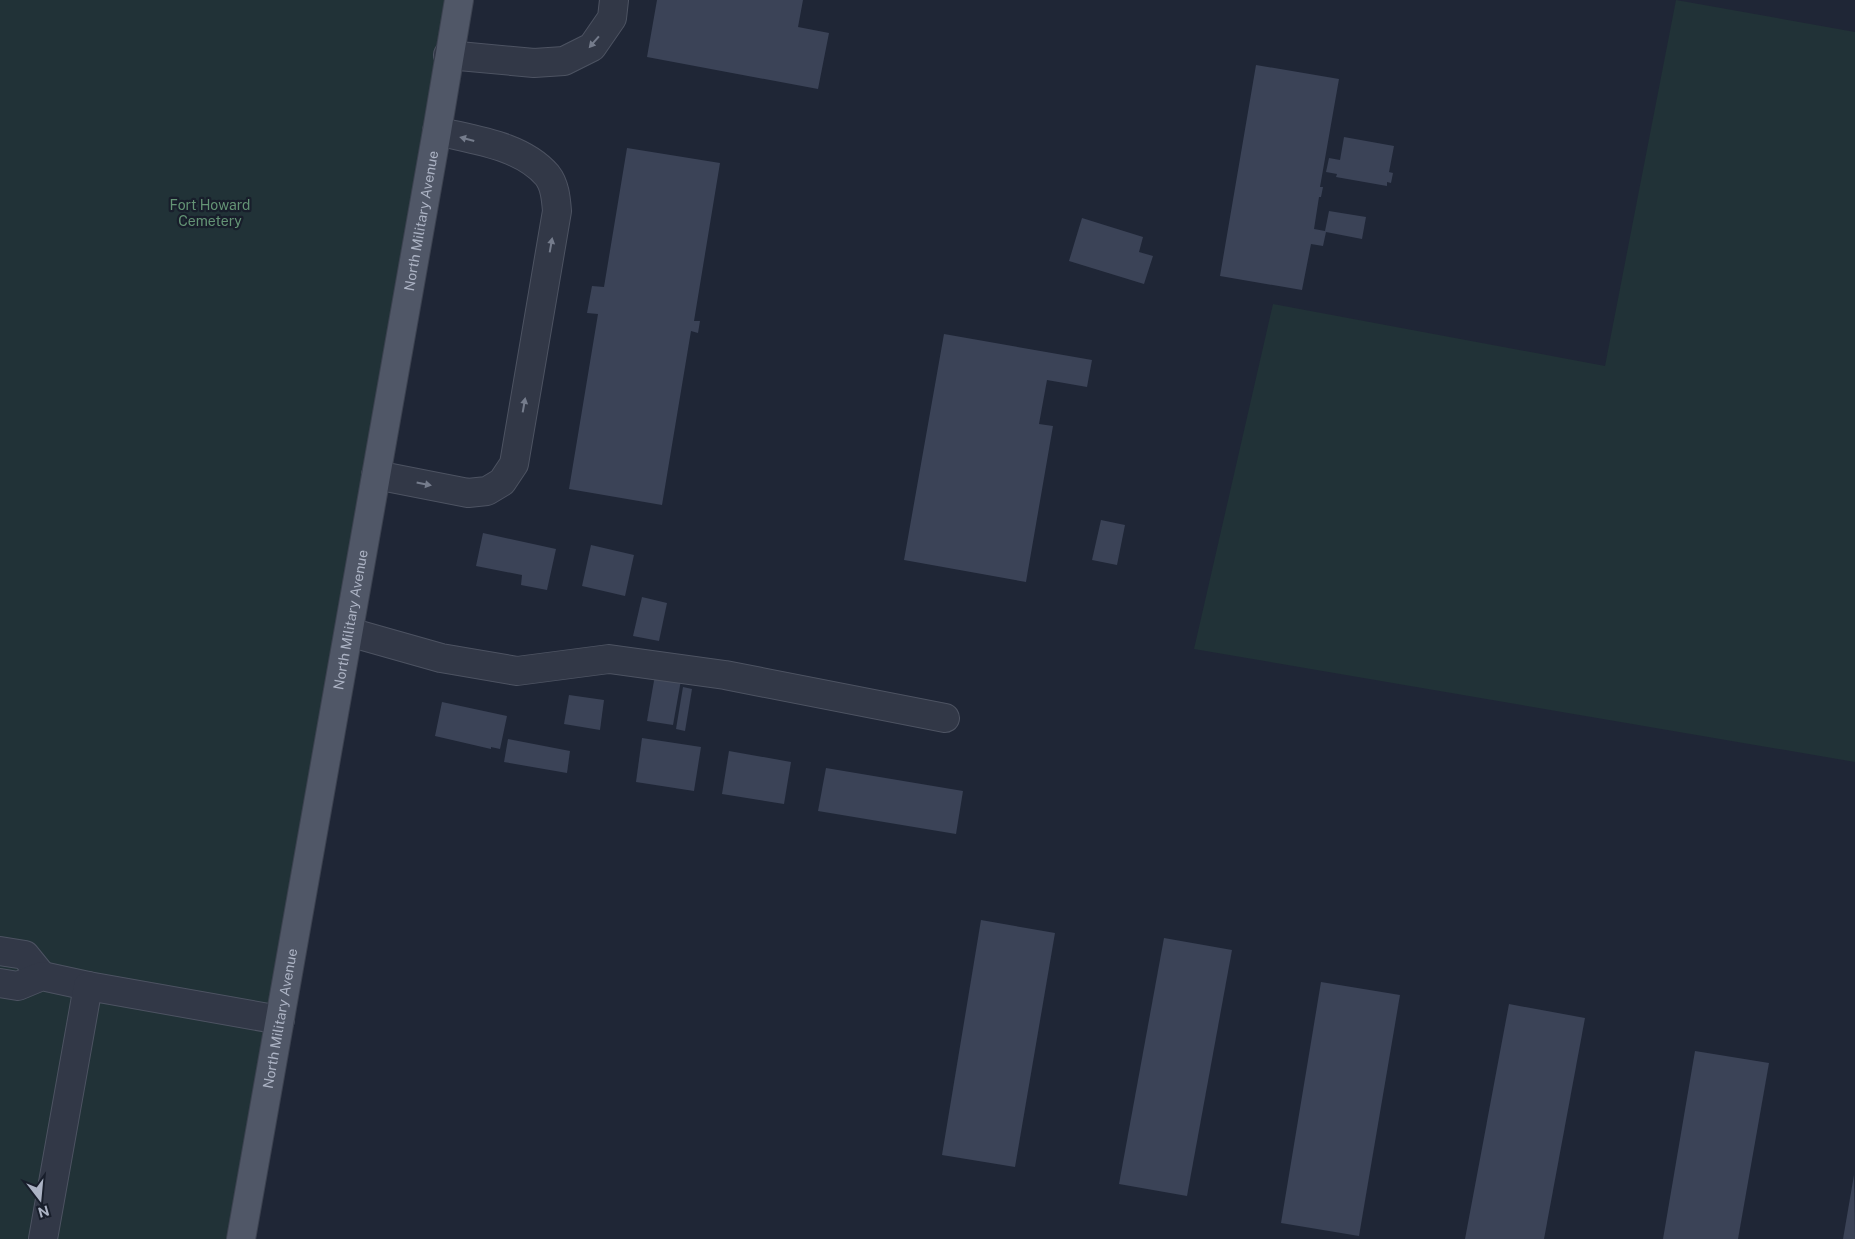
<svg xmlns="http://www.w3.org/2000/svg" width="1855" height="1239" font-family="'Public Sans',sans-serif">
<rect width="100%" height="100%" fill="#1f2636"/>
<g fill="#213237">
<path d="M 0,0 L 459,0 L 241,1239 L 0,1239 Z"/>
<path d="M 1676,0 L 1855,32 L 1855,762 L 1194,649 L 1273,304 L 1605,366 Z"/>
</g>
<g fill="#3b4357">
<path d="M 657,0 L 803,0 L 798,27 L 829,33 L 818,89 L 647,57 Z"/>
<path d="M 1256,65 L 1339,79 L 1320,187 L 1323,187 L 1321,197 L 1319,197 L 1314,229 L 1325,231 L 1329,211 L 1366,217 L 1362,239 L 1326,232 L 1323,246 L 1311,244 L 1302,290 L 1220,276 Z"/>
<path d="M 1344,137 L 1394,146 L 1389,172 L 1393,173 L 1391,183 L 1387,182 L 1387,186 L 1336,177 L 1337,174 L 1326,172 L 1329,158 L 1340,160 Z"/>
<path d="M 627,148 L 720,163 L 694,321 L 700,321 L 698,333 L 691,331 L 662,505 L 569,489 L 598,314 L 587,313 L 592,286 L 604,287 Z"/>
<path d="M 1082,218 L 1143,237 L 1139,252 L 1153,256 L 1144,284 L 1069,261 Z"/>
<path d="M 944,334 L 1092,360 L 1087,387 L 1047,380 L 1039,424 L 1053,426 L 1026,582 L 904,560 Z"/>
<path d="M 1101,520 L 1125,525 L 1117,565 L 1092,560 Z"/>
<path d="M 483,533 L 556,549 L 547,590 L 521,585 L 522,575 L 476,566 Z"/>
<path d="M 591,545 L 634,555 L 625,596 L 582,586 Z"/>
<path d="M 642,597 L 667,603 L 659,641 L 633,636 Z"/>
<path d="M 655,675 L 681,680 L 673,725 L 647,721 Z"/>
<path d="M 683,687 L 692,689 L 685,731 L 676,729 Z"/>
<path d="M 569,695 L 604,700 L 600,730 L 564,724 Z"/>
<path d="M 442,702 L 507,716 L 500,749 L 491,747 L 491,749 L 435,736 Z"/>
<path d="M 642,738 L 701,747 L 694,791 L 636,782 Z"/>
<path d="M 508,739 L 570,751 L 567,773 L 504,762 Z"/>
<path d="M 729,751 L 791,762 L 784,804 L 722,794 Z"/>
<path d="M 826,768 L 963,791 L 956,834 L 818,811 Z"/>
<path d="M 981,920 L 1055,933 L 1015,1167 L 942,1155 Z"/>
<path d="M 1164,938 L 1232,950 L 1187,1196 L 1119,1184 Z"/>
<path d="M 1321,982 L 1400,995 L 1359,1236 L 1281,1223 Z"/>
<path d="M 1509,1004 L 1585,1018 L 1544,1239 L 1465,1239 Z"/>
<path d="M 1695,1051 L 1769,1063 L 1738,1239 L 1663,1239 Z"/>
<path d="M 1854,1175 L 1855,1239 L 1843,1239 Z"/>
</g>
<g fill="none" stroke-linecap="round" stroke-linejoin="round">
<defs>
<g id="minor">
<path d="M 448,55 L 534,63 L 564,61 L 592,47 L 612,18 L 614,0"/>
<path d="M 376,475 L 468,493 L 487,491 L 502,482 L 514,464 L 557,211 C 556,199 555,185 547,175 C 521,145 473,140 437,131"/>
<path d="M 349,632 L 441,658 L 517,671 L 609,659 L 725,675 L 945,718"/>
<path d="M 0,951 L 25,955 L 42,976"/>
<path d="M 0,983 L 18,986 L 42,976 L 88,986"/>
<path d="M 43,1239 L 88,986 L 280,1020"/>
</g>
<g id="major">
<path id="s1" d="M 241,1239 L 437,131 L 459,0"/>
</g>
</defs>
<use href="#minor" stroke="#4d5362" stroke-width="30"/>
<use href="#major" stroke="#3c4250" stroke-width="30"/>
<use href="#minor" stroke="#323847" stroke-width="28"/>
<use href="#major" stroke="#505767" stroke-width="28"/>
</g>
<defs><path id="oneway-solid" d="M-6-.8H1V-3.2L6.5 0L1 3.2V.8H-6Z" transform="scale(1.25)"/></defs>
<g fill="#757c8c">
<use href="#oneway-solid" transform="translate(594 42) rotate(131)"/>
<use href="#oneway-solid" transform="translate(467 139) rotate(-165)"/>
<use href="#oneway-solid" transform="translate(551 245) rotate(-80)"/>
<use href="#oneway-solid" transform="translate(524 405) rotate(-80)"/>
<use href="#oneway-solid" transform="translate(424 484) rotate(11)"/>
</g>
<g text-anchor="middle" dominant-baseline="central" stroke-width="4.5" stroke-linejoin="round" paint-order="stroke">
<g font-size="14" fill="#649475" stroke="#181e2b">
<text x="210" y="205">Fort Howard<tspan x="210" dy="16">Cemetery</tspan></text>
</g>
<g font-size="14" fill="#acb3c4" stroke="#181e2b">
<text stroke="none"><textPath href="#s1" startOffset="1034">North Military Avenue</textPath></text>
<text stroke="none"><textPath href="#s1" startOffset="629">North Military Avenue</textPath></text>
<text stroke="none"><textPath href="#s1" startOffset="224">North Military Avenue</textPath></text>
</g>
</g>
<g transform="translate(40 1199) rotate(164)" stroke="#181e2b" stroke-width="4" paint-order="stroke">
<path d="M0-4L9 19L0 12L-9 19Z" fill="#acb3c4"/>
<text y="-8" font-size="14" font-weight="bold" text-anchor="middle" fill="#acb3c4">N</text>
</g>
</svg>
